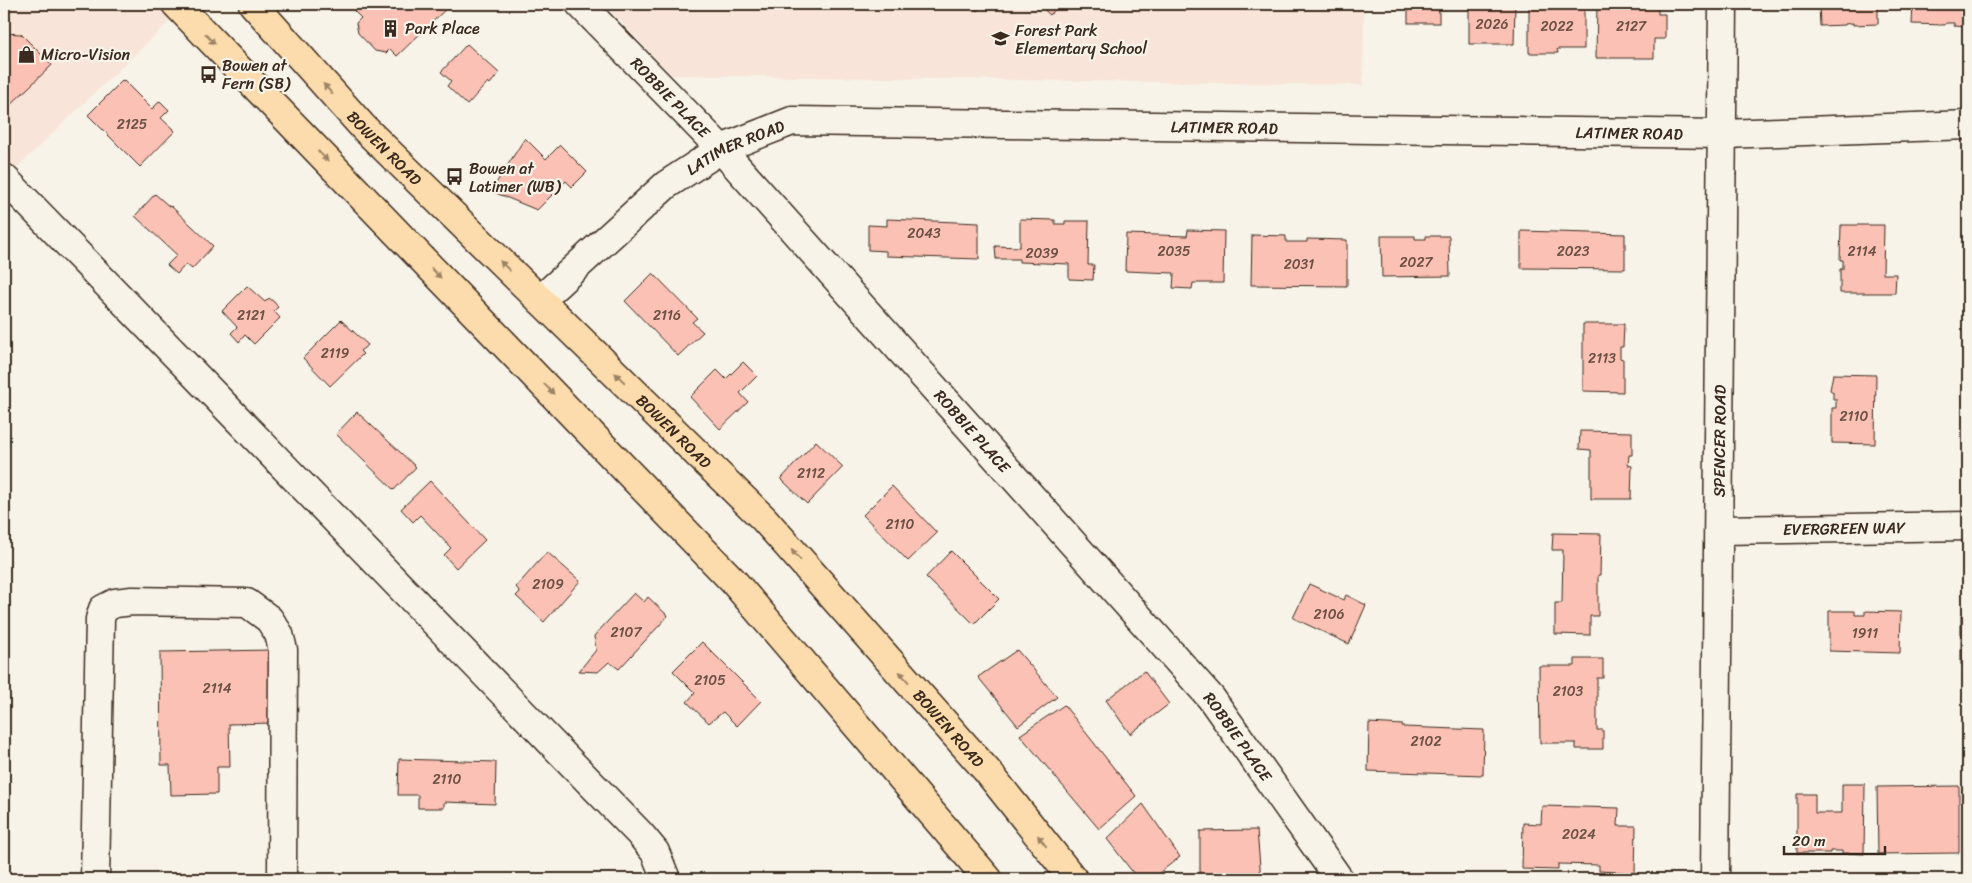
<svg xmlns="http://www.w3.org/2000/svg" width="1972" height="883" font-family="Sriracha,sans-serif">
<rect width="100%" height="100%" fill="#f7f3e8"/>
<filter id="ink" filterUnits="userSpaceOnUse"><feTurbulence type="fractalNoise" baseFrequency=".02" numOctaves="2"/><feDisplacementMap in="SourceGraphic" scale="10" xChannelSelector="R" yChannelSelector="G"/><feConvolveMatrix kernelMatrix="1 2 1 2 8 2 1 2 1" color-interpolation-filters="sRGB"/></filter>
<g filter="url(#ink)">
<g fill="#f8e4d8">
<path d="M 4,4 L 162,4 L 175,16 L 8,176 L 4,172 Z"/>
<path d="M 604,4 L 1364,4 L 1363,85 L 672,75 Z"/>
</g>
<g fill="#fbc1b4" stroke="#3b2a1e">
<path d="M 362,4 L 451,4 L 397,56 L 390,49 L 386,53 L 375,51 L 358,33 L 356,23 L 361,18 L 354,11 Z"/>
<path d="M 970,4 L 984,4 L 977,11 Z"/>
<path d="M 1038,4 L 1060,4 L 1050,15 Z"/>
<rect x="1408" y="4" width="31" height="19"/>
<path d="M 1469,4 L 1515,4 L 1514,44 L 1469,44 Z"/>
<path d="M 1529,4 L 1584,4 L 1584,49 L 1557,49 L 1558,53 L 1529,53 Z"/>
<path d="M 1597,4 L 1658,4 L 1658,14 L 1665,14 L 1665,39 L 1654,39 L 1654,58 L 1596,58 Z"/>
<path d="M 1819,4 L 1878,4 L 1878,24 L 1853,25 L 1853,23 L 1845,24 L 1845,25 L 1820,26 Z"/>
<path d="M 1913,4 L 1968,4 L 1968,27 L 1954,26 L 1954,23 L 1946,23 L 1945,25 L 1912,24 Z"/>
<path d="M 4,33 L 21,34 L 52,65 L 4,111 Z"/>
<path d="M 467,44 L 499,73 L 490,84 L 488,82 L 467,105 L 447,86 L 451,81 L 441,72 Z"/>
<path d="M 123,80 L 152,109 L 160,101 L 169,110 L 161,118 L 175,131 L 140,167 L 88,115 Z"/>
<path d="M 525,138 L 546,159 L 560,145 L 587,172 L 572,187 L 566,181 L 537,210 L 491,191 Z"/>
<path d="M 155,194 L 170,207 L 171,206 L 213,246 L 192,269 L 186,264 L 177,274 L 167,265 L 177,255 L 135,216 Z"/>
<path d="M 887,219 L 979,223 L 979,259 L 886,256 L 886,251 L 868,250 L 868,225 L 887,226 Z"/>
<path d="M 1020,219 L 1055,220 L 1055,224 L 1065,224 L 1065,221 L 1089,221 L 1088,265 L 1094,265 L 1093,280 L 1069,279 L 1069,264 L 1019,262 L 1019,259 L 996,259 L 995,246 L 1020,247 Z"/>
<path d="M 1841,225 L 1884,225 L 1883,274 L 1896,274 L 1895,293 L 1840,293 L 1840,269 L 1843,269 L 1843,260 L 1840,260 Z"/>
<path d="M 1188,230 L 1224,231 L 1223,283 L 1193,283 L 1192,289 L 1173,288 L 1174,273 L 1125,271 L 1126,234 L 1187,236 Z"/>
<path d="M 1521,231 L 1625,234 L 1625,269 L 1521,268 Z"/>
<path d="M 1252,235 L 1286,236 L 1286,242 L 1307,242 L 1307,239 L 1347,240 L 1347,286 L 1251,285 Z"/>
<path d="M 1381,236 L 1415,236 L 1415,239 L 1426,239 L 1426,236 L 1449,236 L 1450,276 L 1382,277 Z"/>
<path d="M 653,273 L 697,318 L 692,322 L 703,332 L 678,356 L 625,301 Z"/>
<path d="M 247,286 L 265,302 L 269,298 L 274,302 L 278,307 L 274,311 L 280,318 L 254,344 L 245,335 L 239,342 L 231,333 L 237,327 L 222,311 Z"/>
<path d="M 341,320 L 368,345 L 360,351 L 363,354 L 330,386 L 303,358 Z"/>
<path d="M 1583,324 L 1624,324 L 1623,347 L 1620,347 L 1620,358 L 1623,359 L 1623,392 L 1583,391 Z"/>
<path d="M 743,362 L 757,376 L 740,393 L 748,402 L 720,429 L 690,397 L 717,370 L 726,379 Z"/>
<path d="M 1833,374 L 1876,375 L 1875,444 L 1832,443 L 1832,408 L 1836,408 L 1836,399 L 1833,399 L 1833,392 L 1830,390 Z"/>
<path d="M 357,412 L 416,467 L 394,490 L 336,434 Z"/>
<path d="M 1580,431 L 1632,432 L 1632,455 L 1629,455 L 1628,465 L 1632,466 L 1631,499 L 1591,499 L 1591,450 L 1579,449 Z"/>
<path d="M 816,441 L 843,467 L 807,504 L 781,479 Z"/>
<path d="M 430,481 L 485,540 L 456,568 L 444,555 L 451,548 L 420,515 L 413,522 L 401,509 Z"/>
<path d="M 892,486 L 937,533 L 908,561 L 863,515 Z"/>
<path d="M 1553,533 L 1601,534 L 1600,575 L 1598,575 L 1598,616 L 1590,616 L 1590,635 L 1555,634 L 1555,603 L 1562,603 L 1563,550 L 1552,550 Z"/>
<path d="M 951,551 L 999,599 L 974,624 L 926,577 Z"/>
<path d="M 547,552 L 580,581 L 544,622 L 516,596 L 520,592 L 516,587 Z"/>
<path d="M 1309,584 L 1344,600 L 1346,595 L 1366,605 L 1349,644 L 1293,618 Z"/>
<path d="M 634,593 L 644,602 L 648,597 L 668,616 L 619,669 L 609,662 L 598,672 L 579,671 L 596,650 L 594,636 Z"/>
<path d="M 1829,611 L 1855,611 L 1855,615 L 1865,615 L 1865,611 L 1901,612 L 1900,653 L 1829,651 Z"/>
<rect x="1961" y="615" width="7" height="49"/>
<path d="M 702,642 L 761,701 L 737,726 L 723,712 L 709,723 L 687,702 L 695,693 L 673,671 Z"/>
<path d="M 273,650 L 274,723 L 229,724 L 230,767 L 217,767 L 217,794 L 171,795 L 170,765 L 161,765 L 160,652 Z"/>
<path d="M 1017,650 L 1057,697 L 1018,726 L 978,677 Z"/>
<path d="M 1575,659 L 1603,659 L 1603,678 L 1597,678 L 1597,730 L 1603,730 L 1603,749 L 1576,749 L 1576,743 L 1540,743 L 1539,666 L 1575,666 Z"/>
<path d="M 1144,671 L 1169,704 L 1130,734 L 1106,700 Z"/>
<path d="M 1064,705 L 1136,796 L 1099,829 L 1020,735 Z"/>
<path d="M 1369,723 L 1403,725 L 1403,727 L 1484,730 L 1483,775 L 1368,771 Z"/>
<path d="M 399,759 L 496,762 L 495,804 L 444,802 L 444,808 L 418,808 L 418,795 L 398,795 Z"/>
<path d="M 1842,784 L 1865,784 L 1864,854 L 1842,853 L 1842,851 L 1830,851 L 1830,853 L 1797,853 L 1797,794 L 1815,794 L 1815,813 L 1842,813 Z"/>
<path d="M 1959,786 L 1959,853 L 1878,854 L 1877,787 Z"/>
<path d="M 1143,804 L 1180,857 L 1151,879 L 1138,879 L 1107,839 Z"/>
<path d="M 1542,806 L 1619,808 L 1618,826 L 1636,826 L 1635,873 L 1599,871 L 1599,865 L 1558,864 L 1558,870 L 1522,869 L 1523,823 L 1541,824 Z"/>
<path d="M 1257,830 L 1261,879 L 1200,879 L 1200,831 Z"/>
</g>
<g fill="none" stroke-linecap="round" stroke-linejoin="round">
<defs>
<g id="minor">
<path id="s1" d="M 580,4 L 721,149 L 1211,698 L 1339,879"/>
<path d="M 4,178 L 640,834 L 655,852 L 666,879"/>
<path id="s2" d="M 540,300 L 666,185 L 721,149 L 792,121 L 1723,134 L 1968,125"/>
<path id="s3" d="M 1719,530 L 1968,526"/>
<path d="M 95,879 L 100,619 L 103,609 L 115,603 L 132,601 L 247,603 L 269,619 L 279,634 L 283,650 L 282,879"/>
<path id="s4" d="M 1715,879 L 1723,4"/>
</g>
<g id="major">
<path d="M 176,4 L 734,582 L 988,879"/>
<path id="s5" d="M 253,4 L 363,127 L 764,519 L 988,772 L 1073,879"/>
</g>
</defs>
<use href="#minor" stroke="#3b2a1e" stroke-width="31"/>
<use href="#major" stroke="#3b2a1e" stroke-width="31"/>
<use href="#minor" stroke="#f7f3e8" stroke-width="28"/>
<use href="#major" stroke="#fcdcac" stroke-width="28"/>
</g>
<defs><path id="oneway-solid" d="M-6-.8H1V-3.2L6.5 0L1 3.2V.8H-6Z" transform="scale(1.25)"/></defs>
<g fill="#9c8365">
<use href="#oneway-solid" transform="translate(210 39) rotate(46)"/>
<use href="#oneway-solid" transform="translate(328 89) rotate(-131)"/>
<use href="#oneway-solid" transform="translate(323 156) rotate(46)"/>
<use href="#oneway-solid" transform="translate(505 266) rotate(-136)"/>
<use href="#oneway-solid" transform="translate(436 273) rotate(46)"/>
<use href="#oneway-solid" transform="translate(620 378) rotate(-136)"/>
<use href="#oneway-solid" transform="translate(549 389) rotate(46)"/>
<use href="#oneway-solid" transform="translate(796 555) rotate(-131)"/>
<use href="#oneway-solid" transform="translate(904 677) rotate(-131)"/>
<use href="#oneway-solid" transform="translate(1042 841) rotate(-128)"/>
</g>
</g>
<defs>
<symbol id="building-bare" viewBox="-9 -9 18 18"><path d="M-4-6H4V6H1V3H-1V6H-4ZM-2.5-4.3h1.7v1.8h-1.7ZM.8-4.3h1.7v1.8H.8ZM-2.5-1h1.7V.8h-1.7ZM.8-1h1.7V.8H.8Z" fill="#3b2a1e" stroke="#f7f3e8" stroke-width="2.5" paint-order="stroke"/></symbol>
<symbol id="school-bare" viewBox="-9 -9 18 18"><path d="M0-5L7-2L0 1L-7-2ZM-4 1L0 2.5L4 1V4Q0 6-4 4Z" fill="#3b2a1e" stroke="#f7f3e8" stroke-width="2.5" paint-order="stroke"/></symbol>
<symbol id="shop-bare" viewBox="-9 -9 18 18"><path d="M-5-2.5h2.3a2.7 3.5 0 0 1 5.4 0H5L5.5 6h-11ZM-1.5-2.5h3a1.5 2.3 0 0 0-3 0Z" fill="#3b2a1e" stroke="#f7f3e8" stroke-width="2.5" paint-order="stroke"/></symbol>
<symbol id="bus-bare" viewBox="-9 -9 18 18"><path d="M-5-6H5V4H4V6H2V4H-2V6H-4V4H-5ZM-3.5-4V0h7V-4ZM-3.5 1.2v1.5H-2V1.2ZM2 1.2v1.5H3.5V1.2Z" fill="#3b2a1e" stroke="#f7f3e8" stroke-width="2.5" paint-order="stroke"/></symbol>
</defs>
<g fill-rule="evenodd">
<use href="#building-bare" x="378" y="16" width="25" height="25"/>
<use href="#school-bare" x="988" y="26" width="25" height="25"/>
<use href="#shop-bare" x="14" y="42" width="25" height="25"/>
<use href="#bus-bare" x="196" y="62" width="25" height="25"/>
<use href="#bus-bare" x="442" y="164" width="25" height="25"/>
</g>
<g text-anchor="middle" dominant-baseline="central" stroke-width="4.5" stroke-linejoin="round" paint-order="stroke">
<g font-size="14" fill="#6b5044">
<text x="1492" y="24">2026</text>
<text x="1557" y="26">2022</text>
<text x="1631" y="26">2127</text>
<text x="132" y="124">2125</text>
<text x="924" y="233">2043</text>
<text x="1174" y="251">2035</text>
<text x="1573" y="251">2023</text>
<text x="1862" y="251">2114</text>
<text x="1042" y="253">2039</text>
<text x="1416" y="262">2027</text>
<text x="1299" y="264">2031</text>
<text x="251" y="315">2121</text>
<text x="667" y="315">2116</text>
<text x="335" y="353">2119</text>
<text x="1602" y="358">2113</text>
<text x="1854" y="416">2110</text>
<text x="811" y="473">2112</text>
<text x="900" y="524">2110</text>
<text x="548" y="584">2109</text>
<text x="1329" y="614">2106</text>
<text x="626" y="632">2107</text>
<text x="1865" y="633">1911</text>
<text x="710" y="680">2105</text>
<text x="217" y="688">2114</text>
<text x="1568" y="691">2103</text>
<text x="1426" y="741">2102</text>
<text x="447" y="779">2110</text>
<text x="1579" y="834">2024</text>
</g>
<g font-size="16" fill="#3b2a1e" stroke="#f7f3e8" text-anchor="start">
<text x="405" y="28">Park Place</text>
<text x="1015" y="30">Forest Park<tspan x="1015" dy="18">Elementary School</tspan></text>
<text x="41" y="54">Micro-Vision</text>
<text x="222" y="65">Bowen at<tspan x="222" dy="18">Fern (SB)</tspan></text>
<text x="469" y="168">Bowen at<tspan x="469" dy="18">Latimer (WB)</tspan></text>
</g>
<g font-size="16" fill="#3b2a1e" stroke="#f7f3e8">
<text stroke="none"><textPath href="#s1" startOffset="130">ROBBIE PLACE</textPath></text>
<text stroke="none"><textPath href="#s2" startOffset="745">LATIMER ROAD</textPath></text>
<text stroke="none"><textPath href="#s2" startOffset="1150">LATIMER ROAD</textPath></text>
<text stroke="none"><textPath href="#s5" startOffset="195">BOWEN ROAD</textPath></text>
<text stroke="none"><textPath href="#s2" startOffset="250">LATIMER ROAD</textPath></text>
<text stroke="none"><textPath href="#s5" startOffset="600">BOWEN ROAD</textPath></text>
<text stroke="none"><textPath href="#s1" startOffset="580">ROBBIE PLACE</textPath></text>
<text stroke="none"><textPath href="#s4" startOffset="438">SPENCER ROAD</textPath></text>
<text stroke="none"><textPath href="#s3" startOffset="125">EVERGREEN WAY</textPath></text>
<text stroke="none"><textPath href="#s5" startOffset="1005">BOWEN ROAD</textPath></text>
<text stroke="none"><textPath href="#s1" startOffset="985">ROBBIE PLACE</textPath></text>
</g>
</g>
<rect width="1972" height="883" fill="none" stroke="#f7f3e8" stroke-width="20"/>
<rect x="10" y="10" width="1952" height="863" fill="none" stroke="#3b2a1e" stroke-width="2" filter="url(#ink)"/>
<path d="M1784 846v8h101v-8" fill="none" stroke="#3b2a1e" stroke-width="2.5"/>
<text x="1792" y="846" font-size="15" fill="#3b2a1e" stroke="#f7f3e8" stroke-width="4" paint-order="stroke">20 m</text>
</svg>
